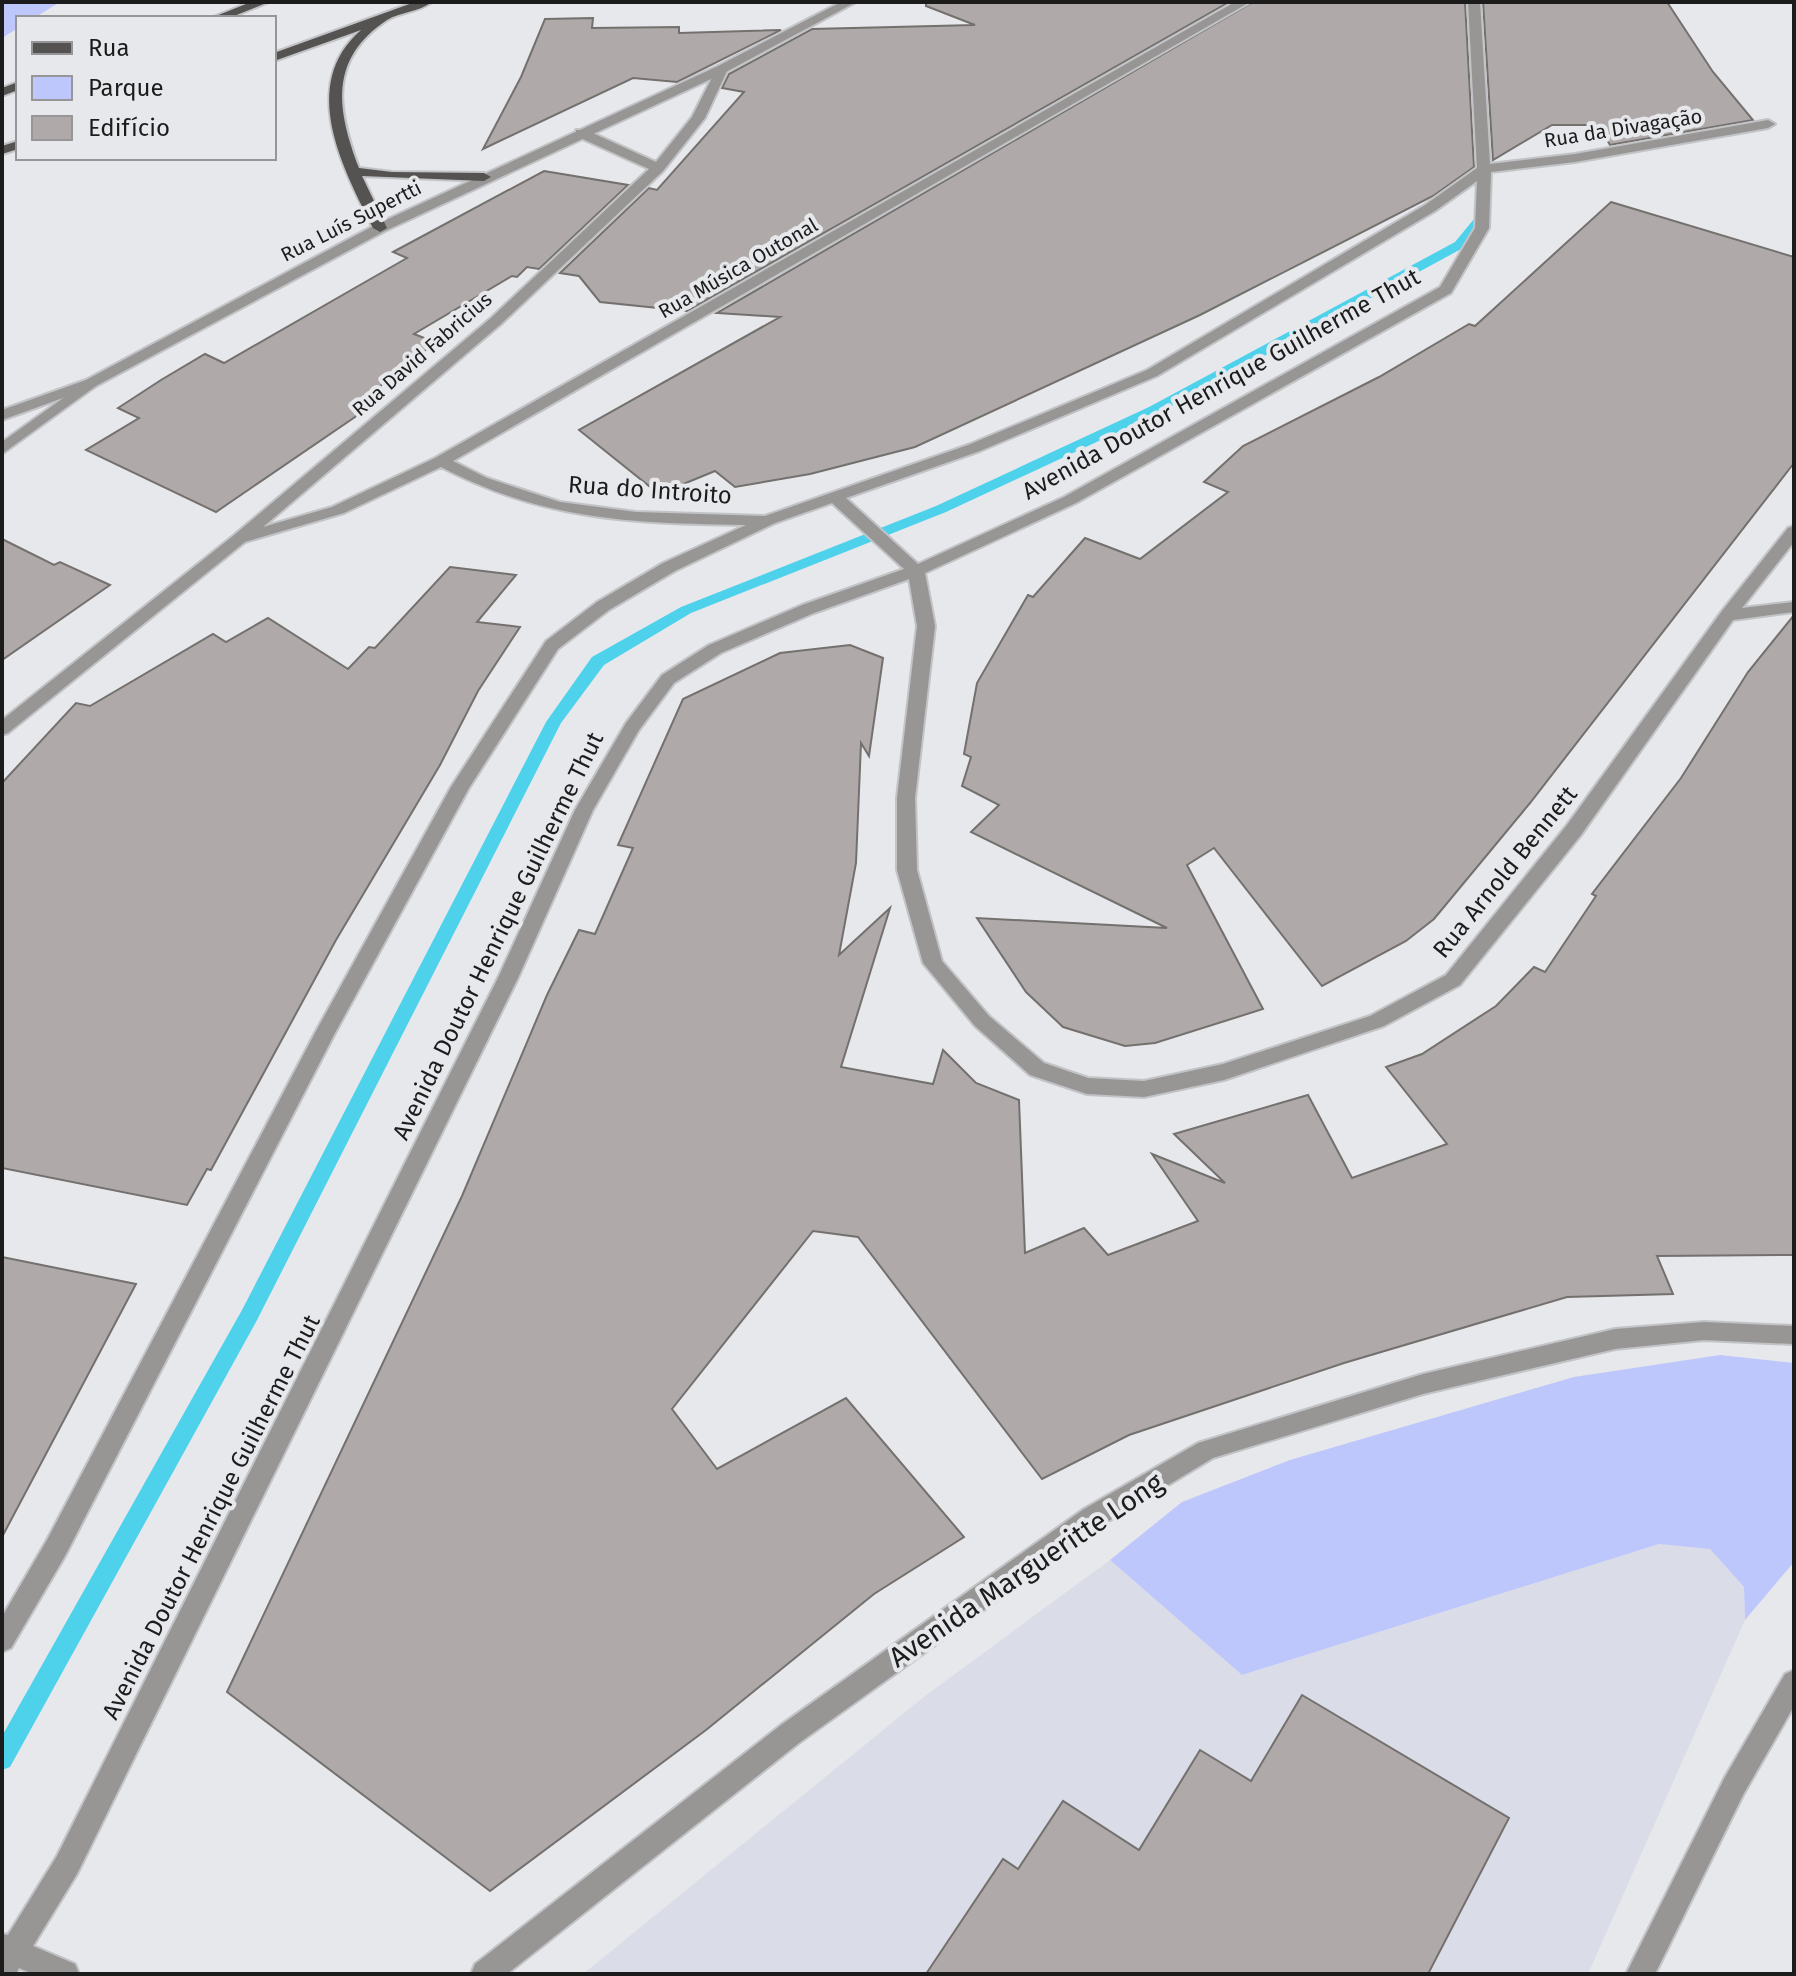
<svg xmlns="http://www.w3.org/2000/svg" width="1796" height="1976" font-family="'Fira Sans',sans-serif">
<rect width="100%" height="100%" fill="#e7e8ec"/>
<path fill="#dadde8" d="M 1659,1544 L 1710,1549 L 1744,1587 L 1745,1620 L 1588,1974 L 583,1974 L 925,1696 L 1110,1560 L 1242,1675 Z"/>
<g fill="#bec7fb">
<path d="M 2,2 L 60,2 L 34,18 L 18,18 L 18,28 L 2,38 Z"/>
<path d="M 1720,1355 L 1794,1363 L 1794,1562 L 1745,1620 L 1744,1587 L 1710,1549 L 1659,1544 L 1242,1675 L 1110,1560 L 1182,1502 L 1290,1460 L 1574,1377 Z"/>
</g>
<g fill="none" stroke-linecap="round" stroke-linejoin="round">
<path fill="#4ed2ec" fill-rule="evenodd" d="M 1474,219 L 1484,222 L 1463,248 L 1159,413 L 946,512 L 691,613 L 604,665 L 561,723 L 256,1322 L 10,1767 L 2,1770 L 2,1736 L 242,1310 L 546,722 L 592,657 L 681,607 L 936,506 L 1149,407 L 1455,242 Z"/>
</g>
<g fill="#afaaa9" stroke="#73706e" stroke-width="2">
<path d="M 926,2 L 1229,2 L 687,311 L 600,302 L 579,276 L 560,273 L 649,188 L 657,190 L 744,92 L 722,88 L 729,74 L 812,29 L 975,25 L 926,6 Z"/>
<path d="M 1253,2 L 1465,2 L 1474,167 L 1433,196 L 1200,315 L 915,447 L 810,474 L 735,487 L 715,471 L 659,494 L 579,430 L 780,317 L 717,313 Z"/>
<path d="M 1483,2 L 1667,2 L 1713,72 L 1753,120 L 1610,145 L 1598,125 L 1552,125 L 1493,160 Z"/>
<path d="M 593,18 L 592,28 L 679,27 L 679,33 L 781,30 L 677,82 L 633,78 L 483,149 L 521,77 L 545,19 Z"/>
<path d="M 544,171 L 628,185 L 539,269 L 527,267 L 517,277 L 512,276 L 414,334 L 437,343 L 393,371 L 355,417 L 216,512 L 86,450 L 139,418 L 118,408 L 161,380 L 205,354 L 224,363 L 407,258 L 393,252 Z"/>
<path d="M 1611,202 L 1794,257 L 1794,463 L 1530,803 L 1434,919 L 1406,941 L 1322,986 L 1214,848 L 1187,865 L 1263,1009 L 1155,1043 L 1125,1046 L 1063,1027 L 1026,992 L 977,918 L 1167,928 L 971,832 L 999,805 L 962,786 L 971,757 L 964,754 L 977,683 L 1028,595 L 1033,597 L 1085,538 L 1140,559 L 1228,492 L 1204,482 L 1243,446 L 1379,377 L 1469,324 L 1475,326 Z"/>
<path d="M 2,539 L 54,565 L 60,562 L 110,585 L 2,660 Z"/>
<path d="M 450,567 L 516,575 L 477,622 L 520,627 L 478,691 L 440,765 L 336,940 L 211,1170 L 207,1169 L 187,1205 L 2,1168 L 2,783 L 76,703 L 90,706 L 213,634 L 226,642 L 268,618 L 348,669 L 369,647 L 375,648 Z"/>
<path d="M 1794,615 L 1794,1255 L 1657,1256 L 1673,1294 L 1567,1297 L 1344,1363 L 1129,1435 L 1042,1479 L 858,1237 L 813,1231 L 672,1409 L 717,1469 L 846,1398 L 964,1537 L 874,1594 L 706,1730 L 490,1891 L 227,1692 L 462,1196 L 547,995 L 579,930 L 595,934 L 633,848 L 618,845 L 683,699 L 780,653 L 850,645 L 883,658 L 869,756 L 861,743 L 856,863 L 839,955 L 890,908 L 841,1067 L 933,1084 L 943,1050 L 976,1083 L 1019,1100 L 1025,1253 L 1084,1228 L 1108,1255 L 1198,1221 L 1152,1154 L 1225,1183 L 1174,1134 L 1308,1095 L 1352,1178 L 1447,1144 L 1386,1067 L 1422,1054 L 1496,1006 L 1534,967 L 1545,972 L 1596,896 L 1592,894 L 1681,778 L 1748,672 Z"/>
<path d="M 2,1257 L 136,1284 L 2,1537 Z"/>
<path d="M 1302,1695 L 1509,1818 L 1428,1974 L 926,1974 L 1003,1859 L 1018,1869 L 1063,1801 L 1139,1850 L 1200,1750 L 1251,1781 Z"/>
</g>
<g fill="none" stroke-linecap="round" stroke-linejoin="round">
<defs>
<g id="minor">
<path d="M 1235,2 L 1250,2 L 453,461 L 487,478 L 560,502 L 636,512 L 765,516 L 968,445 L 1147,370 L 1425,205 L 1477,168 L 1468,2 L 1480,2 L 1490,164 L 1575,154 L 1768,120 L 1775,124 L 1768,128 L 1575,162 L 1491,172 L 1489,228 L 1451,293 L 1076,503 L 925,573 L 935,626 L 915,798 L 917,870 L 942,961 L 989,1016 L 1044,1063 L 1088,1078 L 1144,1081 L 1223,1064 L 1370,1016 L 1446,975 L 1567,825 L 1722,611 L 1788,528 L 1794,526 L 1794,542 L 1742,608 L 1794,602 L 1794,612 L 1733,620 L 1581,835 L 1460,985 L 1384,1026 L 1224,1080 L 1144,1097 L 1087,1094 L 1030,1075 L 975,1026 L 923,963 L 897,870 L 897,798 L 917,626 L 909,579 L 814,613 L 721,653 L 674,683 L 639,730 L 593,810 L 518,978 L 77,1874 L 33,1946 L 75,1964 L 79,1974 L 33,1974 L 19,1968 L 16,1974 L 2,1974 L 2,1934 L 8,1935 L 57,1856 L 498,978 L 575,810 L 626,723 L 662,675 L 709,645 L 802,605 L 904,569 L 832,503 L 775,523 L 675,571 L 609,610 L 558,649 L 469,788 L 335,1033 L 65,1556 L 11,1648 L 2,1652 L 2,1617 L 47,1540 L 315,1033 L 451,787 L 546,641 L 597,602 L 663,563 L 746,525 C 632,523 545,521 441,467 L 344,513 L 245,542 L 8,733 L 2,735 L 2,720 L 233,536 L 491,318 L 649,169 L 576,136 L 576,130 L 586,130 L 656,162 L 692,117 L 718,66 L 728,69 L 705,118 L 663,171 L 501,324 L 263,527 L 332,507 L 435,458 ZM 1477,181 L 1475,228 L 1440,287 L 1064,497 L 918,564 L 846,498 L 980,451 L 1157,376 L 1435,211 Z"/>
<path d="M 91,378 L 96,380 L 96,386 L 2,454 L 2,442 Z"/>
<path d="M 1704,1322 L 1794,1326 L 1794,1344 L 1704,1340 L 1615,1349 L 1423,1394 L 1213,1458 L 1102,1525 L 799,1743 L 507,1974 L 471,1974 L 475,1964 L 781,1725 L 1084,1509 L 1198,1443 L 1423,1374 L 1615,1329 Z"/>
<path d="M 1794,1670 L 1794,1706 L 1743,1795 L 1655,1974 L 1626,1974 L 1725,1777 L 1785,1674 Z"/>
</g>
<path id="tertiary" d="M 841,2 L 856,2 L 726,72 L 385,231 L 96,386 L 2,420 L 2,410 L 86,380 L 375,225 L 718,66 Z"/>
<g id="primary">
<path d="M 251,2 L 269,2 L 229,18 L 211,18 Z"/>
<path d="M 415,2 L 432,2 C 419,12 400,12 387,20 C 328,59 337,110 359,168 L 392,172 L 484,173 L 491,177 L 484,181 L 362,176 L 387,228 L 380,232 L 373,228 C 343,168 298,85 361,30 L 274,61 L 274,53 Z"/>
<path d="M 18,82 L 18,90 L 2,96 L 2,88 Z"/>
<path d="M 18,141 L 18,149 L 2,154 L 2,146 Z"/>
</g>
</defs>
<use href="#minor" stroke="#c2c3c7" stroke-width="4"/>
<use href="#tertiary" stroke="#c2c3c7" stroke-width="4"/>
<use href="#primary" stroke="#c2c3c7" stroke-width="4"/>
<use href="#minor" fill="#979694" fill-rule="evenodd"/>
<use href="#tertiary" fill="#979694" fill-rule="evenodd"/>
<use href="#primary" fill="#555351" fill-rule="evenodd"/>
</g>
<g text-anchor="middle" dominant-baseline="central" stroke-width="8" stroke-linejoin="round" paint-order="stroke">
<g font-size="20" fill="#1c1c1d" stroke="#e7e8ec">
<text transform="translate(1623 128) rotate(-9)">Rua da Divagação</text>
<text transform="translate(351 221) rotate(-27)">Rua Luís Supertti</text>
<text transform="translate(738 268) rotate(-30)">Rua Música Outonal</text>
<text transform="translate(422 354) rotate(-41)">Rua David Fabricius</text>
</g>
<g font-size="24" fill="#1c1c1d" stroke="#e7e8ec">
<text transform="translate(1221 384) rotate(-29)">Avenida Doutor Henrique Guilherme Thut</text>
<text transform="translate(650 490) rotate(4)">Rua do Introito</text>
<text transform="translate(1505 872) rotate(-51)">Rua Arnold Bennett</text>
<text transform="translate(498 936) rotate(-64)">Avenida Doutor Henrique Guilherme Thut</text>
<text transform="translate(211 1517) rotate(-63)">Avenida Doutor Henrique Guilherme Thut</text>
</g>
<g font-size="28" fill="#1c1c1d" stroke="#e7e8ec">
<text transform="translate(1026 1570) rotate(-34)">Avenida Margueritte Long</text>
</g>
</g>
<rect width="1796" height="1976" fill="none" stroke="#1c1c1d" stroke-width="8"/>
<rect x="16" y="16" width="260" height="144" fill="#e7e8ec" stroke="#969699" stroke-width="2"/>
<rect x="32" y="42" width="40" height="12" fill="#555351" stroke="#969699" stroke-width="2"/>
<text x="88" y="56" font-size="24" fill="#1c1c1d">Rua</text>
<rect x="32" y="76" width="40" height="24" fill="#bec7fb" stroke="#969699" stroke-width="2"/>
<text x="88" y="96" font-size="24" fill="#1c1c1d">Parque</text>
<rect x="32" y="116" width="40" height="24" fill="#afaaa9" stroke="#969699" stroke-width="2"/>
<text x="88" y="136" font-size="24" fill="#1c1c1d">Edifício</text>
</svg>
